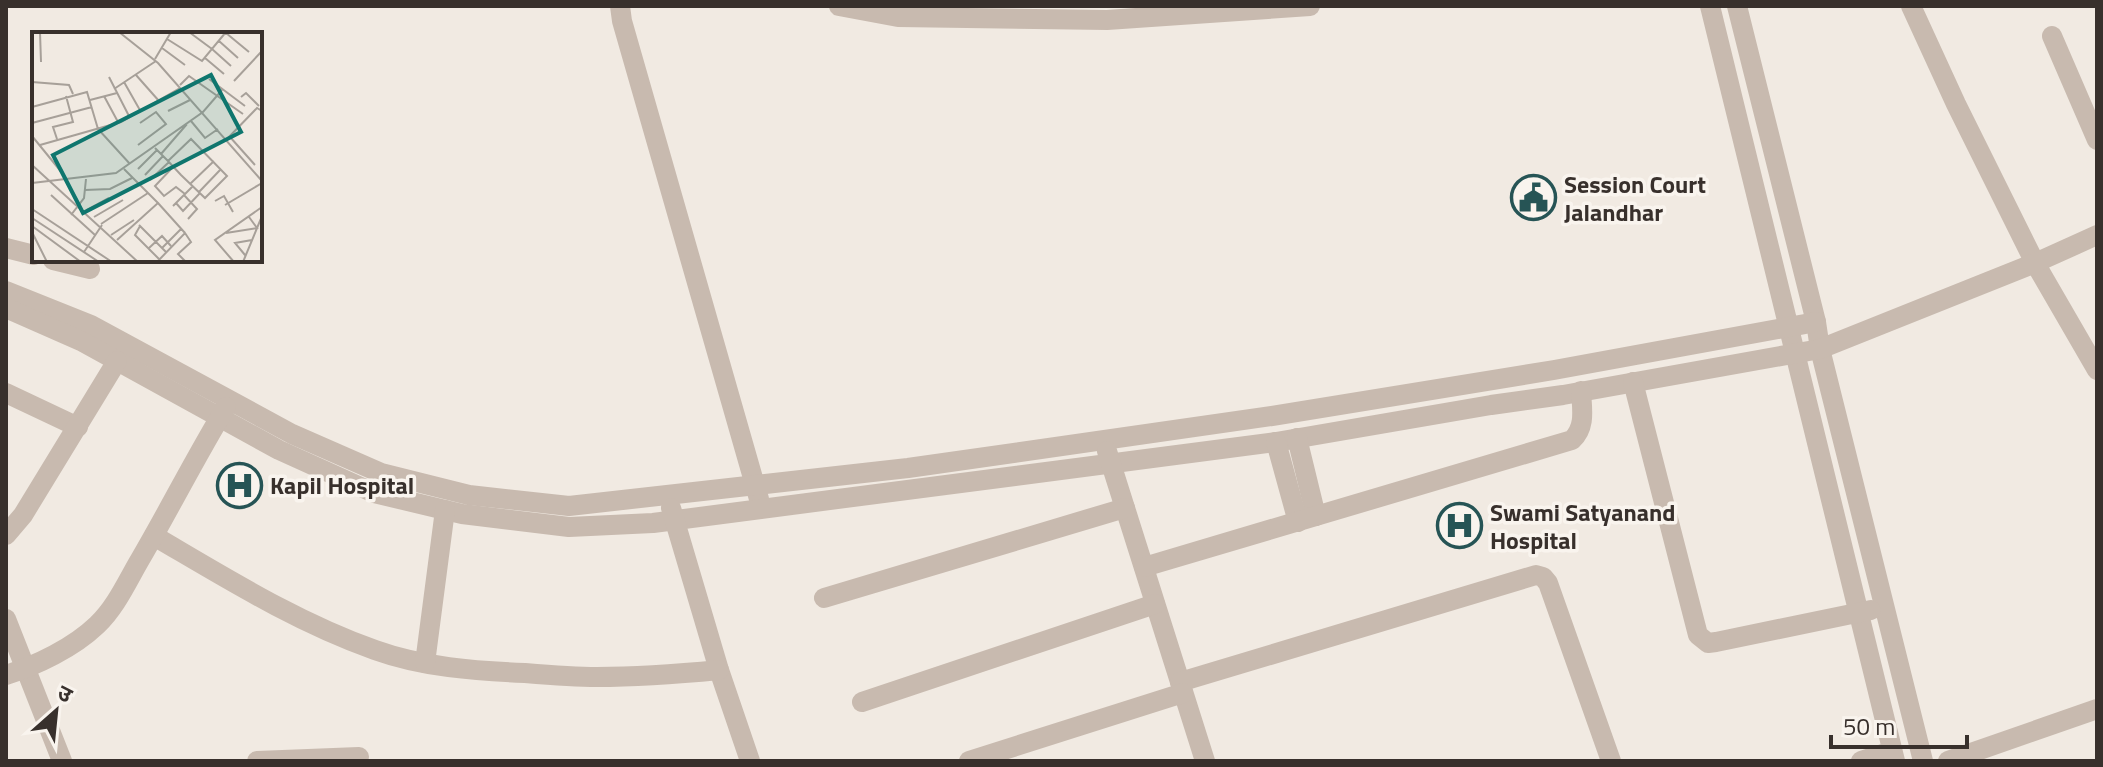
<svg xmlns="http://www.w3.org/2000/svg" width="2103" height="767" font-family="'Titillium Web','Noto Sans Devanagari',sans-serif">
<rect width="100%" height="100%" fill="#f1eae2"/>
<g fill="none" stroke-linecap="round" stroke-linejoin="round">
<g stroke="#c8baaf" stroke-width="20">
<path d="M 620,6 L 622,21 L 759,499"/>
<path d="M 839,6 L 898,17 L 1107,20 L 1310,6"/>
<path d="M 1710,6 L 1895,761"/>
<path d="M 1737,6 L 1816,322 L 1820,349 L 1923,761"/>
<path d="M 1911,6 L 1956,104 L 2035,263 L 2097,370"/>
<path d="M 2052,36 L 2097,140"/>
<path d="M 6,248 L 34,255"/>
<path d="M 53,260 L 90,269"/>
<path d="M 6,291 L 91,325 L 292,434 L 381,473 L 469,495 L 569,506 L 908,468 L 1272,416 L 1554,370 L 1816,322"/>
<path d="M 6,308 L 81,341 L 279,450 L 374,493 L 462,514 L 569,527 L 653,523 L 1276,442 L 1491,405 L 1563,395 L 1820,349 L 2035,263 L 2097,235"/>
<path d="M 1633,382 L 1698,635 L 1708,643 L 1716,642 L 1871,610"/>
<path d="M 6,393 L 78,427"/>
<path d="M 1297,438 L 1316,516"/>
<path d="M 1276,442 L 1298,522"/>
<path d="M 1107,451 L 1205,761"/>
<path d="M 671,508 L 719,670 L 750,761"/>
<path d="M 6,535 L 23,515 L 117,361"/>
<path d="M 154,536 C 226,578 296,622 375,650 C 422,667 475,671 525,673 C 549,675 573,677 597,677 C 638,677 678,674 719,670"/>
<path d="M 1144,567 L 1572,440 C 1586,427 1582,409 1581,391"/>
<path d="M 824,598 L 1125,508"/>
<path d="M 6,619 L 62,761"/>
<path d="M 425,663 L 445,510"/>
<path d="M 6,675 C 37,665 73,648 97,625 C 115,608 126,584 138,563 C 168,512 195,458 226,407"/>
<path d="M 1180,682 L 1536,575 L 1543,577 L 1548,583 L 1611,761"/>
<path d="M 862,702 L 1155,604"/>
<path d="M 257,761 L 359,757"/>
<path d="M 969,761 L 1183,693"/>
<path d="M 1861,761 L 1892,751"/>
<path d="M 1948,761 L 2097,709"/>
</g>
</g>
<defs>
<symbol id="civic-ring" viewBox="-11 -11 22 22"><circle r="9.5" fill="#f9f4ee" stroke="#265455" stroke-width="1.5"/><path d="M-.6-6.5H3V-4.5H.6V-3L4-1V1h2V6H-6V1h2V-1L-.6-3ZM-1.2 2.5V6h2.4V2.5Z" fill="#265455"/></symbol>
<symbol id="hospital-ring" viewBox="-11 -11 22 22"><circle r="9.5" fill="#f9f4ee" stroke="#265455" stroke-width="1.5"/><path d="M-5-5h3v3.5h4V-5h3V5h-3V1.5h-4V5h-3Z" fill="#265455"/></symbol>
</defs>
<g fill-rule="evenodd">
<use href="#civic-ring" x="1508" y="172" width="51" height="51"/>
<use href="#hospital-ring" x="214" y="460" width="51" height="51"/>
<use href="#hospital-ring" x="1434" y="500" width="51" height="51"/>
</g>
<g text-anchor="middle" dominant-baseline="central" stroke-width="7" stroke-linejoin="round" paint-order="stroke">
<g font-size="24" font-weight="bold" fill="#38302c" stroke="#f9f4ee" text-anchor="start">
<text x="1564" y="184">Session Court<tspan x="1564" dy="28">Jalandhar</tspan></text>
<text x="270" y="485">Kapil Hospital</text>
<text x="1490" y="512">Swami Satyanand<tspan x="1490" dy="28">Hospital</tspan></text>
</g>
</g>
<g transform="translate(32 32)">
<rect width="230" height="230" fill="#f1eae2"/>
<path fill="none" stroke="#a7a099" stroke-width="2" d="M 8,0 L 9,30M 87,0 L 126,31 L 230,149M 157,0 L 180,17M 194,1 L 217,20M 135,7 L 170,29 L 194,0M 187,9 L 206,26M 130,16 L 153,33M 180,17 L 199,34M 173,26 L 192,42M 123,27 L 139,0M 104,43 L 127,69M 77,45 L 98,86M 177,47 L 213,74M 202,49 L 230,19M 0,50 L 37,53 L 41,62M 92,50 L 109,80M 148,53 L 157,44 L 211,82M 82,57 L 124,29M 72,64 L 86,90M 209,65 L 214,61 L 227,74M 58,68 L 85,61M 0,75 L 55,60 L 66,97 L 98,132M 136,79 L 158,68M 159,89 L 173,106 L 186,97M 0,91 L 60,75M 0,104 L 31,142M 198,105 L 223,133M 25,107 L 21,95 L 41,90 L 34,64M 195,107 L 225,76 L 230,79M 8,113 L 89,90 L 148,56M 106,113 L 134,92 L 124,80 L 108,91M 123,116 L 136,129 L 149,143 L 173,166 L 195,144 L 159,107 L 136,129M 129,122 L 155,92M 0,133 L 106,230M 141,135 L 123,154 L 132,164 L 144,155 L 153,162M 106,137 L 125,118M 113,143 L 131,124M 118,148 L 137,130M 0,151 L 84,141 L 171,80 L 190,58M 158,152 L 182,129M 53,158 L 78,157 L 100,146M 167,160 L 189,137M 19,163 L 63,203M 152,163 L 165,177 L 156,187M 183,169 L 192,164 L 201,180M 126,171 L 153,201M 144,171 L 151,179 L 168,161M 193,173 L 230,151M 141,174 L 161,154M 0,177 L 80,230M 55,178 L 77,166M 39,183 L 52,166 L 54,147M 62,185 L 91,168M 0,186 L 67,230M 69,192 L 116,161M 107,193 L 134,220M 0,194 L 49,230M 108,194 L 103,203 L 127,227M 0,200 L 15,230M 194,201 L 225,196 L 217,185M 79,203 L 102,188M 85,208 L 126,171 L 92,137M 117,216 L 130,204 L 139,214M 130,216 L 149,197M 52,220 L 70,193M 213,223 L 203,211 L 220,208M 125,230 L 153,201 L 159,210 L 146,222 L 154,230M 202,230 L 183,208 L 230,175M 211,230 L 230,184"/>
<path fill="#0f766e" fill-opacity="0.15" stroke="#0f766e" stroke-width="4" d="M 179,43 L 209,100 L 51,181 L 21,123 Z"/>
<rect width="230" height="230" fill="none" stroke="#38302c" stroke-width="4"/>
</g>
<rect width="2103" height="767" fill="none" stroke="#38302c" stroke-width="16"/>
<g transform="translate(56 711) rotate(27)" stroke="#f9f4ee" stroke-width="6" paint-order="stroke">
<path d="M0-6L14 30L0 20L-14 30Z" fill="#38302c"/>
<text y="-12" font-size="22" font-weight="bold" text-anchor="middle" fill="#38302c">उ</text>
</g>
<path d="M1831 735v12h136v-12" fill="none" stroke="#38302c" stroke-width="4"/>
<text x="1843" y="735" font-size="24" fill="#38302c" stroke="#f9f4ee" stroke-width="6" paint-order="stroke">50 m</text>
</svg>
